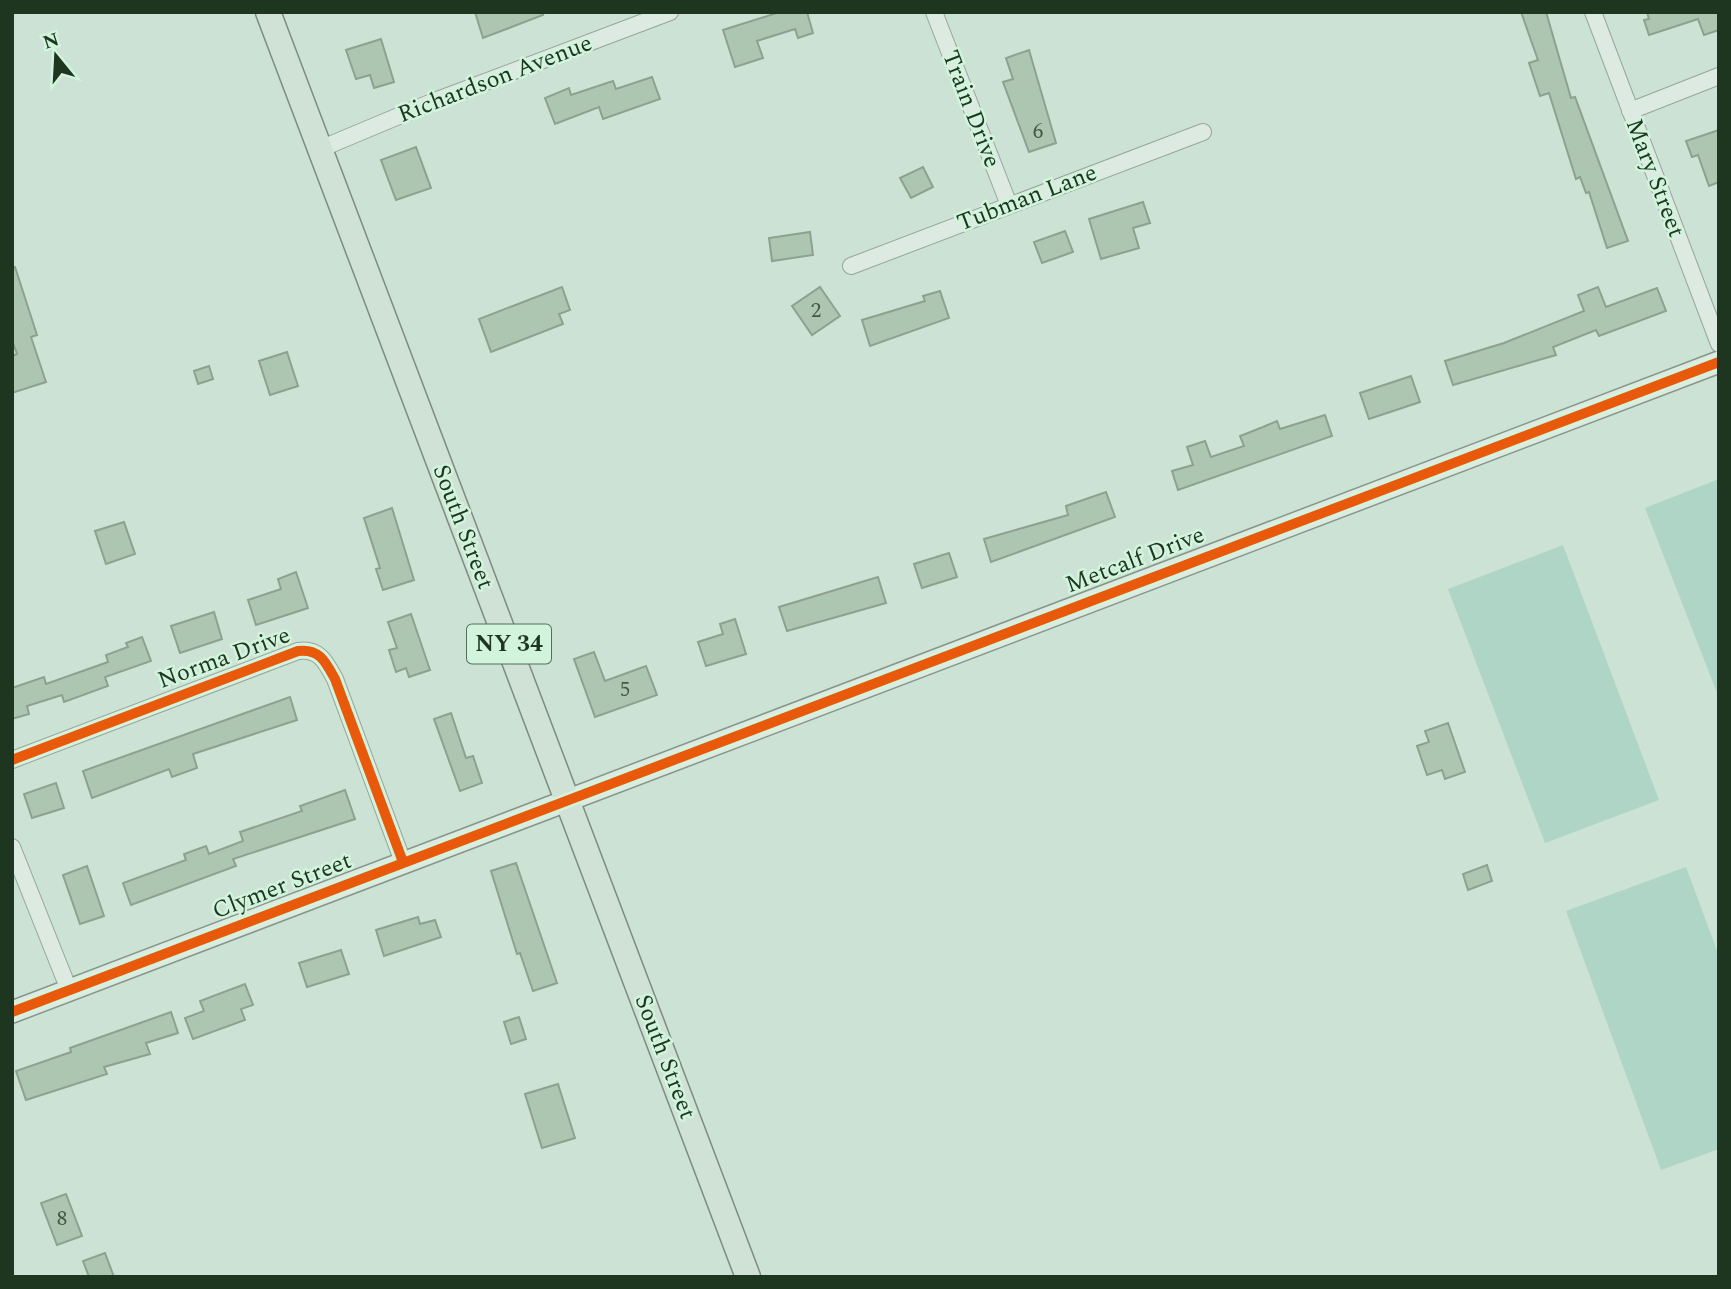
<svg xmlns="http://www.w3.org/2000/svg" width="1731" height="1289" font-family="Spectral,serif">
<rect width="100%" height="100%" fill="#cce2d4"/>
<g fill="#afd5c7">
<path d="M 1719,479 L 1719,698 L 1645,508 Z"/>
<path d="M 1563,545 L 1659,800 L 1545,843 L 1448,589 Z"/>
<path d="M 1686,867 L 1719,956 L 1719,1149 L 1661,1170 L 1566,911 Z"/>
</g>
<g fill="#adc6b1" stroke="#8ca28f" stroke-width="2">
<path d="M 475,12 L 542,12 L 543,15 L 483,38 Z"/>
<path d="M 780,12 L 807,12 L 813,33 L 798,38 L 795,29 L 757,41 L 763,58 L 735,67 L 723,30 Z"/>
<path d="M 1521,12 L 1546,12 L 1571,98 L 1575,97 L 1628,241 L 1607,248 L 1589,192 L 1586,193 L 1580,177 L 1576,179 L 1549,93 L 1540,96 L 1529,63 L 1538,60 Z"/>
<path d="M 1647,12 L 1719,12 L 1719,30 L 1704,35 L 1698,19 L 1649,35 L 1644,20 L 1649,19 Z"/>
<path d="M 381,39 L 394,82 L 374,88 L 370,75 L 356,79 L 346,50 Z"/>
<path d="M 1029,50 L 1056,143 L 1029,152 L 1003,82 L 1013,79 L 1006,58 Z"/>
<path d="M 652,77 L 660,99 L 603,119 L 599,107 L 555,124 L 545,98 L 569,88 L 571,95 L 613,81 L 616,89 Z"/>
<path d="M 1719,130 L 1719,182 L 1709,186 L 1698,155 L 1692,157 L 1686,141 Z"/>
<path d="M 416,147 L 431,188 L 396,200 L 381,160 Z"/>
<path d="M 923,167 L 933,187 L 911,198 L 900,178 Z"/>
<path d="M 1143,202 L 1150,223 L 1133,228 L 1139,248 L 1101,259 L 1089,219 Z"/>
<path d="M 1065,231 L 1073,252 L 1042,263 L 1034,242 Z"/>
<path d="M 810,232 L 813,255 L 772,261 L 769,238 Z"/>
<path d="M 12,267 L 15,267 L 37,335 L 31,337 L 46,382 L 12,393 L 12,356 L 17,354 L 12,340 Z"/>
<path d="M 562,287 L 570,310 L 559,314 L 563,324 L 491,352 L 479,319 Z"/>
<path d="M 820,287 L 840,316 L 812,335 L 792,306 Z"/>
<path d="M 1598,287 L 1606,307 L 1657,288 L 1666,311 L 1599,336 L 1596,330 L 1553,347 L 1556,355 L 1453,385 L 1445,361 L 1504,343 L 1584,311 L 1578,295 Z"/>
<path d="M 940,291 L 949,318 L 870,346 L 862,320 L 925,301 L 923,296 Z"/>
<path d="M 287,352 L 298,386 L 270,395 L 259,361 Z"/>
<path d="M 209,366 L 213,379 L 198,384 L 194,371 Z"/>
<path d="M 1411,376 L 1420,402 L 1369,419 L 1360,393 Z"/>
<path d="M 1325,415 L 1332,436 L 1178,490 L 1172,471 L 1193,465 L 1187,447 L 1205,441 L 1211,457 L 1244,446 L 1240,436 L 1263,427 L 1277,421 L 1280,429 Z"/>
<path d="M 1106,492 L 1115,517 L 991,562 L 984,539 L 1068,515 L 1066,506 Z"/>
<path d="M 392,508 L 414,580 L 383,590 L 376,569 L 380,568 L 364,518 Z"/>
<path d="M 124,522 L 135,554 L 106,564 L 95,531 Z"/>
<path d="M 949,553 L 957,577 L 922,588 L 914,564 Z"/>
<path d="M 296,572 L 308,608 L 256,625 L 248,600 L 281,589 L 278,579 Z"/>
<path d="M 878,577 L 886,603 L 787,631 L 779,607 Z"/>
<path d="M 214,612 L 222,639 L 180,653 L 171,626 Z"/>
<path d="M 411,614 L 430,670 L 409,677 L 406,668 L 396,672 L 389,650 L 397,648 L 388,622 Z"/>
<path d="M 735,619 L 746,654 L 706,666 L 698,642 L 723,634 L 720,624 Z"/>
<path d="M 142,637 L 151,661 L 105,677 L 108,686 L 64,702 L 62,695 L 27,706 L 29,714 L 12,719 L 12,688 L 44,677 L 46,684 L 108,662 L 106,655 L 128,647 L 126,643 Z"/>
<path d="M 594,652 L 605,681 L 646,666 L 657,695 L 595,717 L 574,659 Z"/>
<path d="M 290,697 L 297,720 L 193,754 L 197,768 L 172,777 L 169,769 L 92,798 L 83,771 Z"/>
<path d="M 451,713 L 466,758 L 473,756 L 482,783 L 460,791 L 434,719 Z"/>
<path d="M 1448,723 L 1465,772 L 1445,779 L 1442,770 L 1427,775 L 1417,746 L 1429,742 L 1425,731 Z"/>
<path d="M 56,783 L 64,808 L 32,818 L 24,794 Z"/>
<path d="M 345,790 L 355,819 L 233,859 L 236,866 L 131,905 L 123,883 L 186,860 L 184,854 L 206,846 L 209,854 L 243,841 L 240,832 L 302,811 L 300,806 Z"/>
<path d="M 516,863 L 557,983 L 533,991 L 520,953 L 517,954 L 491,871 Z"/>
<path d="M 1487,865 L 1492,881 L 1468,890 L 1463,874 Z"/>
<path d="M 87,866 L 104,916 L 80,924 L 63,875 Z"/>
<path d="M 418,917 L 420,924 L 435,920 L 441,937 L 384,956 L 376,930 Z"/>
<path d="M 341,950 L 349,974 L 307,987 L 299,963 Z"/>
<path d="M 245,984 L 253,1005 L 241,1009 L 245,1020 L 193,1039 L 185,1018 L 204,1011 L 200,1001 Z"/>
<path d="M 171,1012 L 178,1033 L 146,1043 L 150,1054 L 104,1067 L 107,1074 L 26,1100 L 16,1071 L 71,1052 L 70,1048 Z"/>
<path d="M 519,1017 L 526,1039 L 511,1044 L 504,1022 Z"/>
<path d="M 558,1084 L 575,1138 L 542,1148 L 525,1094 Z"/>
<path d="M 66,1194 L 82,1236 L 57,1245 L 41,1203 Z"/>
<path d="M 105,1253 L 114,1277 L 89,1277 L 83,1261 Z"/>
</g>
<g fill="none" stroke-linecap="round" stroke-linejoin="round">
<defs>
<g id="street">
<path d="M 934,12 L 1009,205"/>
<path d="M 1593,12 L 1719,344"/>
<path d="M 1630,111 L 1719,76"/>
<path d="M 320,149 L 432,102 L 670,12"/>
<path d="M 851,266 L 1203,132"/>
<path d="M 12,760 L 298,651 C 320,648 326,663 335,679 L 403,862"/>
<path d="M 12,847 L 69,990"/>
</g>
<path id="secondary" d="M 12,1012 L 1719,362"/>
<path id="primary" d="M 268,12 L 748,1277"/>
</defs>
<use href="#street" stroke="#95a79a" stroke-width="18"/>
<use href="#secondary" stroke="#859789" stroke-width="24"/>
<use href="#primary" stroke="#7c8d80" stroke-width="27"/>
<use href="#street" stroke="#ddeae2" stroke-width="16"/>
<use href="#secondary" stroke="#ddeae2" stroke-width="21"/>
<use href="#primary" stroke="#cfe2d5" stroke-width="24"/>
<defs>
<g id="cycleway">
<path d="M 12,760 L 298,651 C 320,648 326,663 335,679 L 403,862"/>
<path d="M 12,1012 L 1719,362"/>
</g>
</defs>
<use href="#cycleway" stroke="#d2f4dd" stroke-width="15"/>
<use href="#cycleway" stroke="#e8590c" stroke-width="10"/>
</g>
<g text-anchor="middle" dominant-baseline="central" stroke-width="5" stroke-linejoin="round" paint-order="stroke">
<g font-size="21" fill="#425a44">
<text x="1038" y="132">6</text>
<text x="816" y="311">2</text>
<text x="625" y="690">5</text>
<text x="62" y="1219">8</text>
</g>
<rect fill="#d2f4dd" stroke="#546f59" stroke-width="2" x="467" y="624.5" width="84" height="39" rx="5"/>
<g font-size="23" font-weight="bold" fill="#1e3620">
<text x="509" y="644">NY 34</text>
</g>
<g font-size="24" fill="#1e3620" stroke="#d2f4dd">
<text transform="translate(495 79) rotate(-21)">Richardson Avenue</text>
<text transform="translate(971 109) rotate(69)">Train Drive</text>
<text transform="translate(1655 178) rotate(69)">Mary Street</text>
<text transform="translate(1027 198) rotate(-21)">Tubman Lane</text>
<text transform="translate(463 527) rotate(69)">South Street</text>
<text transform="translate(1135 560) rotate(-21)">Metcalf Drive</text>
<text transform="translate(224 658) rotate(-20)">Norma Drive</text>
<text transform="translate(282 886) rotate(-21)">Clymer Street</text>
<text transform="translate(665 1057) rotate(69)">South Street</text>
</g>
</g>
<rect width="1731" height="1289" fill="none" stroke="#1e3620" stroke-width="28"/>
<g transform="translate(56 56) rotate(342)" stroke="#d2f4dd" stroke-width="5" paint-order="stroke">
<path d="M0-5L12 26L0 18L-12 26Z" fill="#1e3620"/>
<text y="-10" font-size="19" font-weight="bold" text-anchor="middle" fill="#1e3620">N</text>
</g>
</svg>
